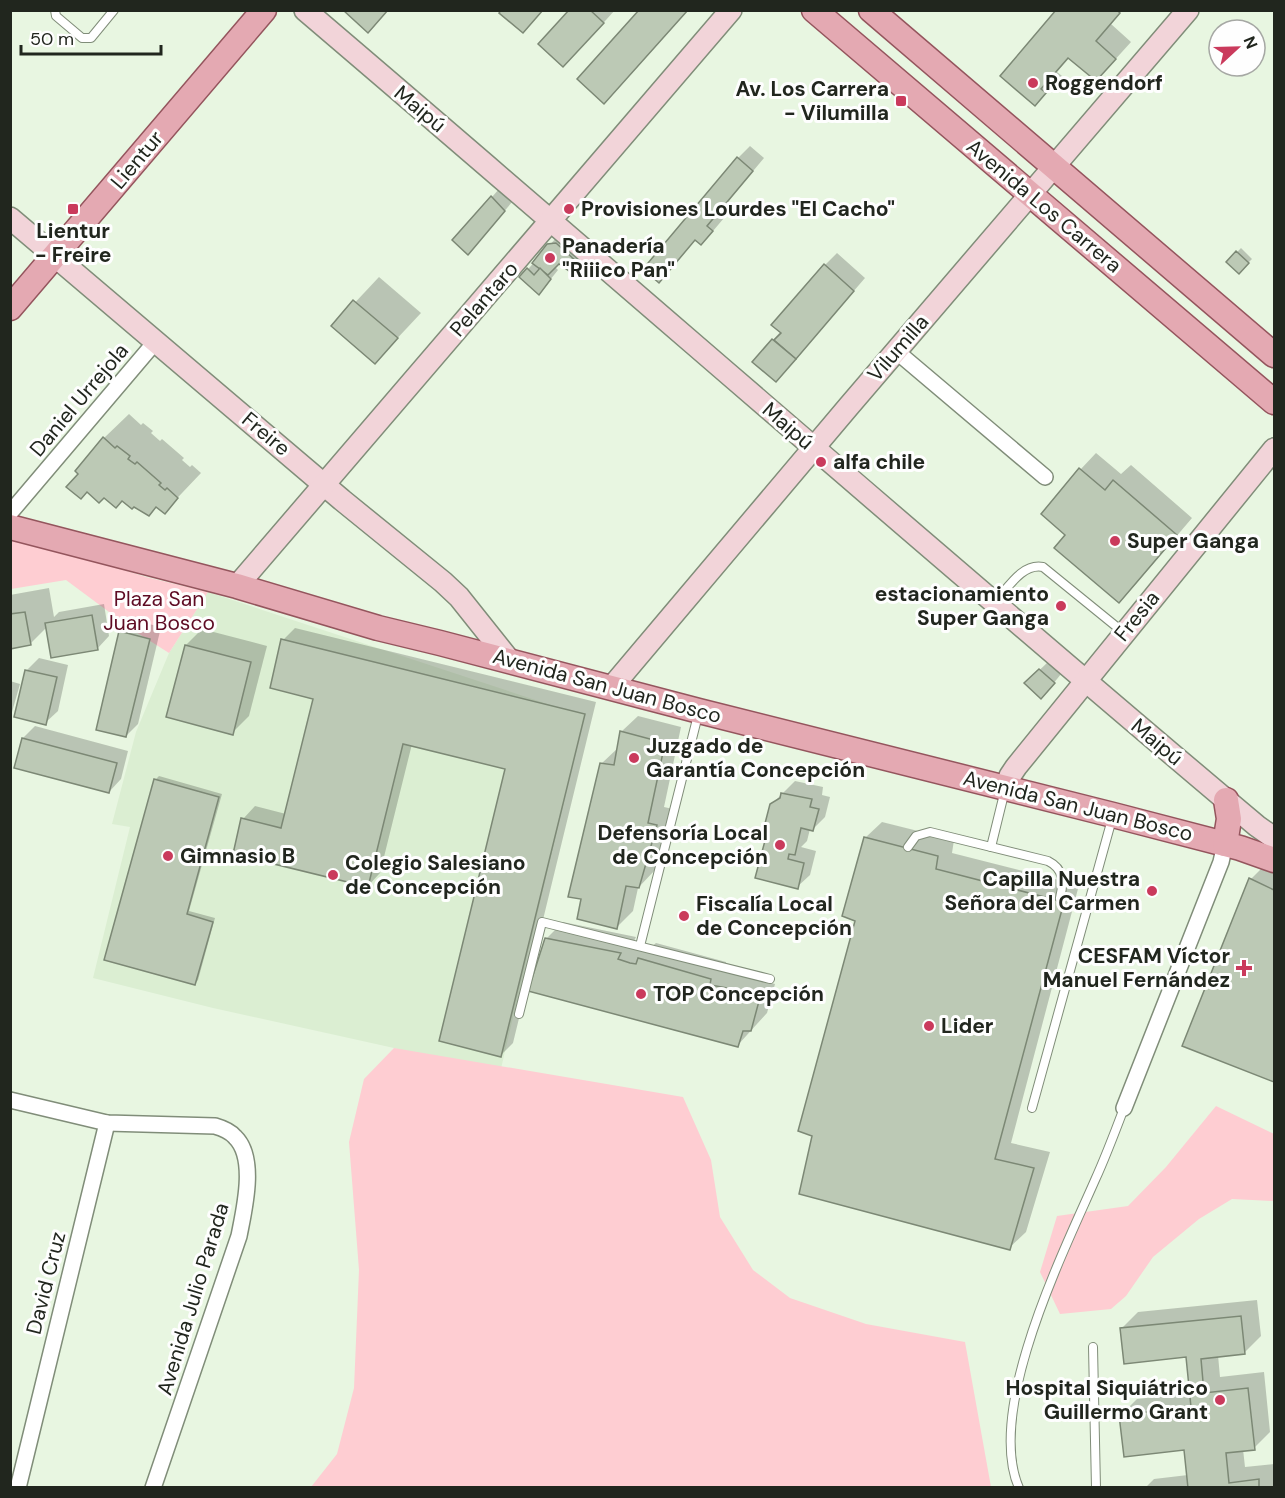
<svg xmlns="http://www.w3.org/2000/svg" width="1285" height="1498" font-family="'DM Sans',sans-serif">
<rect width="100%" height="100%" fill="#e8f6e1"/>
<path fill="#dbeed2" d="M 208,592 L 584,716 L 499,1077 L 394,1048 L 213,1008 L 93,978 L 130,827 L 112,824 L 136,732 L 169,653 Z"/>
<g fill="#fecdd2">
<path d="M 11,534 L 146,577 L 208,592 L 169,653 L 136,632 L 66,580 L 11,589 Z"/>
<path d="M 394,1048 L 683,1097 L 711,1160 L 720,1217 L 753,1270 L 790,1298 L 866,1324 L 965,1342 L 991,1487 L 311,1487 L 337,1454 L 354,1388 L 359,1270 L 349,1142 L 364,1079 Z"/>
<path d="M 1216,1106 L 1274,1134 L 1274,1201 L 1232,1199 L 1199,1219 L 1153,1257 L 1126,1296 L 1111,1309 L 1060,1314 L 1040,1272 L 1057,1216 L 1128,1206 L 1166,1167 Z"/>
</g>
<g fill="#0003">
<path d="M 571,10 L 615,10 L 587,41 Z"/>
<path d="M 641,10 L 688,10 L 604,102 Z"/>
<path d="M 1058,10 L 1122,10 L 1111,24 L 1131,42 L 1112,63 L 1070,57 L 1057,72 L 1062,76 L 1035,104 Z"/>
<path d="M 750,146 L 764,158 L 718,213 L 724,218 L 713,231 L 696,239 L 659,281 L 738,158 Z"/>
<path d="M 499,189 L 512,202 L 476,245 L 492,197 Z"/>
<path d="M 565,228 L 585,253 L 569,269 L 559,262 L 554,266 L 558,270 L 546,285 L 521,277 Z"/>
<path d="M 1241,248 L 1252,259 L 1239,272 L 1228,262 Z"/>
<path d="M 837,253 L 865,278 L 784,372 L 754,361 L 781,331 L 825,265 Z"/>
<path d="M 379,277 L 421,313 L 375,362 L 333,326 Z"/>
<path d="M 129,414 L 141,425 L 143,423 L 153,431 L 151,433 L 160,441 L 162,439 L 184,458 L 182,460 L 190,467 L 192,465 L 201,473 L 164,512 L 157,506 L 80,473 L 104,438 Z"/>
<path d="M 1096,453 L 1121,474 L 1131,465 L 1192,518 L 1135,585 L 1119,601 L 1067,534 L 1080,470 Z"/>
<path d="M 49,588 L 54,617 L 59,612 L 104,604 L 109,636 L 97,649 L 47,627 L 30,644 L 10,648 L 10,595 Z"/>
<path d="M 133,620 L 161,627 L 138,724 L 126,736 L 121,632 Z"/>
<path d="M 295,628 L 596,702 L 513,1043 L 501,1055 L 507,768 L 412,744 L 380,873 L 368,886 L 243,819 L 255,806 L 286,814 L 314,698 L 283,640 Z"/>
<path d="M 202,629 L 267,646 L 249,716 L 232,733 L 186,645 Z"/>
<path d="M 39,658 L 68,665 L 58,711 L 45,723 L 27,670 Z"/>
<path d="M 1048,662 L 1061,674 L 1049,689 L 1026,683 Z"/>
<path d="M 10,681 L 20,684 L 10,719 Z"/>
<path d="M 638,716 L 681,727 L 664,807 L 673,809 L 655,870 L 638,888 L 633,911 L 617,927 L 582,898 L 601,764 L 619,747 L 621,732 Z"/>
<path d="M 35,726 L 128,751 L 121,779 L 109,792 L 16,767 L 23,738 Z"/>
<path d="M 159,776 L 222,794 L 189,911 L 215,918 L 198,980 L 195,984 L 106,959 L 156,779 Z"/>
<path d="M 795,781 L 823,787 L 822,795 L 830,797 L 825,817 L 813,829 L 810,829 L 807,841 L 801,847 L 816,851 L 810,875 L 797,887 L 767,836 L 771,805 Z"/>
<path d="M 882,822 L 954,840 L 952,853 L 1079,885 L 1011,1143 L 1050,1152 L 1026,1232 L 1009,1248 L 857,920 L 865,838 Z"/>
<path d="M 1267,863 L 1274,866 L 1274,1081 L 1184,1046 L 1251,879 Z"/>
<path d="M 563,922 L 636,937 L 633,943 L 651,947 L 656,943 L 726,962 L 726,969 L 775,984 L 767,1013 L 737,1046 L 546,939 Z"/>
<path d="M 1257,1300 L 1261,1336 L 1244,1353 L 1218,1355 L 1220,1377 L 1264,1372 L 1270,1432 L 1254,1448 L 1243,1449 L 1245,1467 L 1274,1464 L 1274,1488 L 1145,1488 L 1154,1479 L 1188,1475 L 1185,1449 L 1121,1415 L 1137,1399 L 1191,1393 L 1187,1355 L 1122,1328 L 1138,1312 Z"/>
</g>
<g fill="#bcc9b5" stroke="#7c8875" stroke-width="1.5">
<path d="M 343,10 L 388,10 L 368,33 Z"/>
<path d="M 501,10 L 543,10 L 523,33 L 499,13 Z"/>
<path d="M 569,10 L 590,10 L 604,23 L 563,67 L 538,44 Z"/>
<path d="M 639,10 L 688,10 L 604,104 L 577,79 Z"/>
<path d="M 1056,10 L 1117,10 L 1120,13 L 1096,41 L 1116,59 L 1096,81 L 1068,58 L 1041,89 L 1046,93 L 1035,106 L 1000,76 Z"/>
<path d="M 737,157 L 753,171 L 707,226 L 713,231 L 701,245 L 695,240 L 659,283 L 643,269 Z"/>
<path d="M 491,196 L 505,211 L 468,255 L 452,240 Z"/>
<path d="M 556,243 L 577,262 L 569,271 L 559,264 L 548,275 L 532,263 L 547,244 Z"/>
<path d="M 1236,251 L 1249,263 L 1239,274 L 1226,262 Z"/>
<path d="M 824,264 L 854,291 L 796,359 L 774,340 L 781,333 L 771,325 Z"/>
<path d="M 527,268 L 534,275 L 540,268 L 551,279 L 539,295 L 519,277 Z"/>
<path d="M 353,300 L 398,338 L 375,364 L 331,326 Z"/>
<path d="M 772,339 L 796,359 L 776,382 L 752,362 Z"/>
<path d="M 103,437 L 115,448 L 117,446 L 130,456 L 128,459 L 135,464 L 137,462 L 161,483 L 159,485 L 165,490 L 167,488 L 178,498 L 165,514 L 156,507 L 149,516 L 134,507 L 132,509 L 122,501 L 116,508 L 104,498 L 99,503 L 87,492 L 81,499 L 66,487 L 78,474 L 75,471 Z"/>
<path d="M 1079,468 L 1105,490 L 1113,480 L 1177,535 L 1119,603 L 1054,548 L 1065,535 L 1041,514 Z"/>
<path d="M 25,612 L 31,645 L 10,649 L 10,614 Z"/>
<path d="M 92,615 L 98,650 L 51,658 L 45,623 Z"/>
<path d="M 119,631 L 150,639 L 126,737 L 96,730 Z"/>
<path d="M 281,639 L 585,714 L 501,1057 L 439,1041 L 505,769 L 403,744 L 368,887 L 233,854 L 241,818 L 281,828 L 313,699 L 270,688 Z"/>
<path d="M 185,645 L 251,662 L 233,735 L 166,717 Z"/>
<path d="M 1039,669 L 1055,683 L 1041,699 L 1024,683 Z"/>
<path d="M 25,670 L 57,677 L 46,725 L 14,717 Z"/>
<path d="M 620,731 L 665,743 L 648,823 L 657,825 L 639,888 L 626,886 L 617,929 L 577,919 L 581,899 L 568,897 L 600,763 L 614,765 Z"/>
<path d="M 22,738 L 117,763 L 109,793 L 14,768 Z"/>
<path d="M 154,779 L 219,797 L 187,914 L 213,922 L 195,985 L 104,960 Z"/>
<path d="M 781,793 L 812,799 L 810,807 L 819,809 L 813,831 L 801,828 L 795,855 L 789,854 L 788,859 L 804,863 L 798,889 L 755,878 L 766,837 L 762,835 L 770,804 L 780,798 Z"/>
<path d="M 864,837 L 938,856 L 936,869 L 1064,902 L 995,1159 L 1034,1168 L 1010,1250 L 799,1194 L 812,1136 L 798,1131 L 855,921 L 842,916 Z"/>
<path d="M 1249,878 L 1274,890 L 1274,1082 L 1182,1046 Z"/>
<path d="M 545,938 L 621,953 L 618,959 L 630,963 L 636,964 L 638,958 L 711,979 L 710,985 L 744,991 L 746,997 L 759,1001 L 751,1031 L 743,1031 L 738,1047 L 528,991 Z"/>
<path d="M 1241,1316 L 1245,1354 L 1201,1359 L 1204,1393 L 1248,1388 L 1255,1450 L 1226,1453 L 1229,1483 L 1259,1479 L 1259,1488 L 1188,1488 L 1184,1450 L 1124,1457 L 1119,1415 L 1191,1407 L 1186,1357 L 1124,1364 L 1120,1328 Z"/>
</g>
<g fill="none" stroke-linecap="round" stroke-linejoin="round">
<defs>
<g id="lane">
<path d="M 55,10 L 56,16 L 82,38 L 91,38 L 114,10"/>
<path d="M 995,602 C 1008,588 1022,563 1043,567 L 1123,632"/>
<path d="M 908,847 L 916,836 L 930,832 L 1048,861 C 1064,869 1064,882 1060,898"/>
<path d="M 991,847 L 1005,790"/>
<path d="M 640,946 L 698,715"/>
<path d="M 519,1014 L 542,922 L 770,979"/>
<path d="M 1032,1108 L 1112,819"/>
<path d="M 1093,1347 L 1096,1488"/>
<path d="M 1019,1488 C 985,1410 1063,1253 1095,1180 C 1106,1156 1115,1132 1124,1108"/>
</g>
<g id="street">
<path d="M 896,351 L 1045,477"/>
<path d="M 10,513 L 156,341"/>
<path d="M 10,1100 L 107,1123 L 215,1126 C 222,1128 230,1131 235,1137 C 257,1158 244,1210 239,1236 L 153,1488"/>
<path d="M 1124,1108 L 1221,862 L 1225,844"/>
<path d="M 18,1488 L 107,1123"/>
</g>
<g id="secondary">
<path d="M 305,10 C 623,281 937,557 1257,826 L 1274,838"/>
<path d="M 10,218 L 342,500 L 443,582 L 459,597 L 510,661"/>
<path d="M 237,586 L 731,10"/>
<path d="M 611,688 L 849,406 L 1188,10"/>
<path d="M 1006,788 L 1010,776 L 1016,767 L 1274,449"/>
</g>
<g id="primary">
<path d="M 814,10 L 1274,402"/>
<path d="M 871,10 L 1274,355"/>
<path d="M 10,308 L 264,10"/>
<path d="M 10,527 L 237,586 L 378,628 L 440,643 L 699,711 L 1113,815 L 1240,848 L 1274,860"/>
<path d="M 1225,844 L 1229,819 L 1226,800"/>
</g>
</defs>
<use href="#lane" stroke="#808d79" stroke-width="10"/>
<use href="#street" stroke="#808d79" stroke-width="18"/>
<use href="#secondary" stroke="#808d79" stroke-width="24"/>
<use href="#primary" stroke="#94555d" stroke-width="27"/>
<use href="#lane" stroke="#fff" stroke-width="8"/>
<use href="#street" stroke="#fff" stroke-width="15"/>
<use href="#secondary" stroke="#f2d4d9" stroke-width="21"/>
<use href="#primary" stroke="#e4a9b2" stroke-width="24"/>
</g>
<g fill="#ca3a5c" stroke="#fefefe" stroke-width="2">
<circle cx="1033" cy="83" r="6"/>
<rect x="895" y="95" width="12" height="12" rx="3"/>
<rect x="67" y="203" width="12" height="12" rx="3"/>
<circle cx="569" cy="209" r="6"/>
<circle cx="550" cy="258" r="6"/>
<circle cx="821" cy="462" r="6"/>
<circle cx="1115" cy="541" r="6"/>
<circle cx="1061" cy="606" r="6"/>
<circle cx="634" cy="758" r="6"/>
<circle cx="780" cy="845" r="6"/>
<circle cx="168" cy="856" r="6"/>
<circle cx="333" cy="875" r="6"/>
<circle cx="1152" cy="891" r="6"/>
<circle cx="684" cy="916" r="6"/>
<path d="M1241 959h6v6h6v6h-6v6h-6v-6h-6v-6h6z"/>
<circle cx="641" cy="994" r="6"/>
<circle cx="929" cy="1026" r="6"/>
<circle cx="1220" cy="1400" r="6"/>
</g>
<g text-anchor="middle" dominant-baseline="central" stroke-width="6" stroke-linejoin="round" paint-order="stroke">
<g font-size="21" font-weight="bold" fill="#21261e" stroke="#fefefe" text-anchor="start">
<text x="1045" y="83">Roggendorf</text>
<text x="889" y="89" text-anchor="end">Av. Los Carrera<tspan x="889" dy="24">- Vilumilla</tspan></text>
<text x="581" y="209">Provisiones Lourdes "El Cacho"</text>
<text x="73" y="231" text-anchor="middle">Lientur<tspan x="73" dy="24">- Freire</tspan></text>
<text x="562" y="246">Panadería<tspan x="562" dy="24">"Riiico Pan"</tspan></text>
<text x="833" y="462">alfa chile</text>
<text x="1127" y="541">Super Ganga</text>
<text x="1049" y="594" text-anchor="end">estacionamiento<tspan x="1049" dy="24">Super Ganga</tspan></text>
<text x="646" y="746">Juzgado de<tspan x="646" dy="24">Garantía Concepción</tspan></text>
<text x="768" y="833" text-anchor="end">Defensoría Local<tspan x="768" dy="24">de Concepción</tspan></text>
<text x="180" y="856">Gimnasio B</text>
<text x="345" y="863">Colegio Salesiano<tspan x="345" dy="24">de Concepción</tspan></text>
<text x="1140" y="879" text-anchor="end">Capilla Nuestra<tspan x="1140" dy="24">Señora del Carmen</tspan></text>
<text x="696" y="904">Fiscalía Local<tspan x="696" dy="24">de Concepción</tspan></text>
<text x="1230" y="956" text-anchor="end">CESFAM Víctor<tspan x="1230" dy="24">Manuel Fernández</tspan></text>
<text x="653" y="994">TOP Concepción</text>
<text x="941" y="1026">Lider</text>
<text x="1208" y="1388" text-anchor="end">Hospital Siquiátrico<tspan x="1208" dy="24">Guillermo Grant</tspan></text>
</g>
<g font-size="21" fill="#21261e" stroke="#fefefe">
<text transform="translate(420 109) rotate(40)">Maipú</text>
<text transform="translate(137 160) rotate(-50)">Lientur</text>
<text transform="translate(1044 206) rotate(40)">Avenida Los Carrera</text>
<text transform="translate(484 299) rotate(-49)">Pelantaro</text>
<text transform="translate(898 348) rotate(-49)">Vilumilla</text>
<text transform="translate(79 400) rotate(-50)">Daniel Urrejola</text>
<text transform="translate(788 426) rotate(41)">Maipú</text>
<text transform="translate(266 434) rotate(40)">Freire</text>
<text transform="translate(1137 616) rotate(-51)">Fresia</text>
<text transform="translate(607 686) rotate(15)">Avenida San Juan Bosco</text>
<text transform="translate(1157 742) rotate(40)">Maipú</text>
<text transform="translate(1078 806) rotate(14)">Avenida San Juan Bosco</text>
<text transform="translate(46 1283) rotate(-76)">David Cruz</text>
<text transform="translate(193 1299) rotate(-73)">Avenida Julio Parada</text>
</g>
<g font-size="21" fill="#5e0b23" stroke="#fefefe">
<text x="159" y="599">Plaza San<tspan x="159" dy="24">Juan Bosco</tspan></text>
</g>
</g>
<rect width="1285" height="1498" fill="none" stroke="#21261e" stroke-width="24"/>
<g transform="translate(1237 48) rotate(68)"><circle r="28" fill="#fefefe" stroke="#a6a8a4" stroke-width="1.5"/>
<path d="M0-4.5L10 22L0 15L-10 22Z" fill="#ca3a5c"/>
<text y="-9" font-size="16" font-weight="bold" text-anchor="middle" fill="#21261e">N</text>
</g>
<path d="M21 45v9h140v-9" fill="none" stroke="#21261e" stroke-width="3"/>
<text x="30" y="45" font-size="18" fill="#21261e" stroke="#fefefe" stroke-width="4.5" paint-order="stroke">50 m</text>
</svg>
